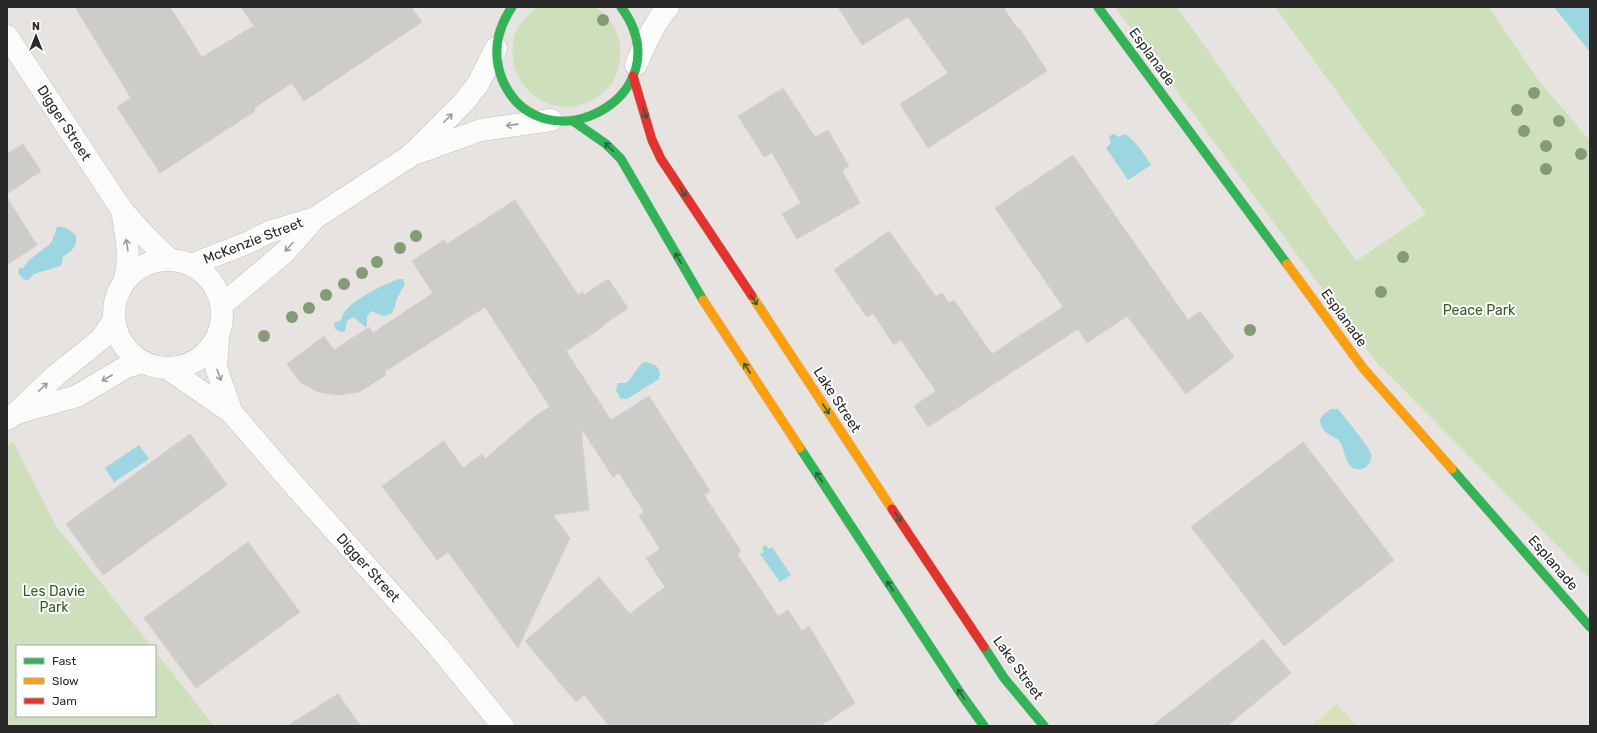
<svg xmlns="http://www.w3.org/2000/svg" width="1597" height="733" font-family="Rubik,sans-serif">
<rect width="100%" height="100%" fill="#e7e3e0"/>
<g fill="#cedfbc">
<path d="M 538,7 C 547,7 590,5 595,8 C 602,10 607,17 611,22 C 623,40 623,60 614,79 C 609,89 600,96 590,101 C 545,123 499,78 516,32 C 520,21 529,14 538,7 Z"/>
<path d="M 1115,7 L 1177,7 L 1356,261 L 1426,214 L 1275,7 L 1489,7 L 1539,81 L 1590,141 L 1590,579 L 1376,362 Z"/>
<path d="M 13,442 L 56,526 L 151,646 L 17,646 L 17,716 L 155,716 L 155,651 L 214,726 L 7,726 L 7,446 Z"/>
</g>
<path fill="#d8e2ba" d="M 1337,704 L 1356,726 L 1311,726 Z"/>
<g fill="#9bd6e1">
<path d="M 1554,7 L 1590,7 L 1590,52 Z"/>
<path d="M 1114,134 L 1119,137 L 1125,134 C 1136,141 1144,154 1151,165 L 1128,180 L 1106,148 L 1111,143 L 1109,136 Z"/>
<path d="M 57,227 C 65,226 71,230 76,236 C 77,249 71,250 63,257 L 61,266 L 34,274 L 28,280 L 25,280 C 21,277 17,273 19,268 L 23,268 L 29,260 L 49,245 L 52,241 Z"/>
<path d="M 399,279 L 403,279 L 405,284 L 397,298 L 394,309 L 391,314 L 384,316 L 371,311 L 367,317 L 367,326 L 365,327 L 356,319 L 353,317 L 347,321 L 345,331 L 341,332 L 335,329 L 334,323 L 341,320 C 343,303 383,285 399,279 Z"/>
<path d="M 643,362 C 653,362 663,368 659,379 L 627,399 L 620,398 L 616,390 L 618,383 L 626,383 C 634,377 636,368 643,362 Z"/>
<path d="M 1331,409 L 1338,409 C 1344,416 1369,447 1371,454 C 1374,466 1357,476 1349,464 C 1344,457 1344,447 1338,439 C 1329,435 1320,431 1320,419 L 1324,414 Z"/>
<path d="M 139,445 L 149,459 L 114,482 L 105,468 Z"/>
<path d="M 766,545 L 769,549 L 772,547 L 791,575 L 780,582 L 760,554 L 764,552 L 762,548 Z"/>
</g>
<g fill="#ceccc9" stroke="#d2cfcc">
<path d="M 75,7 L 170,7 L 202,57 L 254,26 L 241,7 L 411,7 L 422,22 L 304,101 L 292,83 L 254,108 L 255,111 L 160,173 L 117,107 L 131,98 Z"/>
<path d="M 838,7 L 1003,7 L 1018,29 L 1019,28 L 1047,71 L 928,148 L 900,104 L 948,73 L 908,17 L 862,45 Z"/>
<path d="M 783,88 L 815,137 L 828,130 L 849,166 L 842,171 L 860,203 L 797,239 L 782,214 L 801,203 L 772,153 L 764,157 L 738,116 Z"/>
<path d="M 23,144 L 41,171 L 7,194 L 7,154 Z"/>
<path d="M 1073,155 L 1188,320 L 1200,311 L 1234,357 L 1186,394 L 1127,316 L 1087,343 L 1078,329 L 928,427 L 914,406 L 936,391 L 901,340 L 894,345 L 873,313 L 867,317 L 834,270 L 889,231 L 936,297 L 942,293 L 949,303 L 954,300 L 992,354 L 1063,307 L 995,208 Z"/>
<path d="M 7,198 L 37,245 L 7,265 Z"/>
<path d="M 515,200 L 578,295 L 583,292 L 584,295 L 608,279 L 628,308 L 603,325 L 604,326 L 566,351 L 611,420 L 649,396 L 710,491 L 704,495 L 741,551 L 737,554 L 778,616 L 788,610 L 802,631 L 809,626 L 855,703 L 820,726 L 609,726 L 584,695 L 576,702 L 525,641 L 599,577 L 630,614 L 665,587 L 646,558 L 660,549 L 639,516 L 644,512 L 619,473 L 613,477 L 581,428 L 589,510 L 553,515 L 570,538 L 518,648 L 448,552 L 437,560 L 382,486 L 444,441 L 463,468 L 482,454 L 485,459 L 535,416 L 550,407 L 485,307 L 384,372 L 386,375 L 359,392 L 339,395 L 318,392 L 300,382 L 287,364 L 324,336 L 334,350 L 369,327 L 373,333 L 433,293 L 412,261 L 444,240 L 447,244 Z"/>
<path d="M 190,434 L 227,485 L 103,575 L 66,524 Z"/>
<path d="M 1303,442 L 1394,560 L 1284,646 L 1191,527 Z"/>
<path d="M 248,542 L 300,612 L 196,688 L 144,618 Z"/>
<path d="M 1263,639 L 1291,673 L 1227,726 L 1152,726 Z"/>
<path d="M 338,694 L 361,726 L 287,726 Z"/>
</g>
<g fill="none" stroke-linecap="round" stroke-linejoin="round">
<defs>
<g id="street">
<path d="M 7,36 L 122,210 L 148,239 L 169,259"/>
<path d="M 636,65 C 645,44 653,25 668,7"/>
<path d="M 417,153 L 481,130 L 551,120"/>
<path d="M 122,210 C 126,234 131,256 125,280"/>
<circle cx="168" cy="314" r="54"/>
<path d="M 191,265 L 247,243 L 269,232 L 315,218"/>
<path d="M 222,305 L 285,252 L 315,218 L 410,156 L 464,102 L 478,84 L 496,48"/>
<path d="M 218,337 L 216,367 L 232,413"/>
<path d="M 167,368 L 232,413 L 294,485 L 436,644 L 503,726"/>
<path d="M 20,412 L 77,396 L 126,367 L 142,362"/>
<path d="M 7,419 L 15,414 L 55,376 L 101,339 L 113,321"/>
</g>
<g id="fast">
<path d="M 512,7 C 497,29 492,53 502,79 C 541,171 687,96 621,7"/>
<path d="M 1098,7 L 1287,264"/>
<path d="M 573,121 L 606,144 L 621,159 L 703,300"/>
<path d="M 800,448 L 961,694 L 984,726"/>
<path d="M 1452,469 L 1590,627"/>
<path d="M 984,647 L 1004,678 L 1044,726"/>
</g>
<g id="slow">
<path d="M 1287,264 L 1363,368 L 1452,469"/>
<path d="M 752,296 L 892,509"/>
<path d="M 703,300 L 800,448"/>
</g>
<g id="jam">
<path d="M 633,76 L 652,140 L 661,159 L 752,296"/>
<path d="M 892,509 L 984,647"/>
</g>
</defs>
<use href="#street" stroke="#c1c0c1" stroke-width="23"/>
<use href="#fast" stroke="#c1c0c1" stroke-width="10"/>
<use href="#slow" stroke="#c1c0c1" stroke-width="10"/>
<use href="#jam" stroke="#c1c0c1" stroke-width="10"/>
<use href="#street" stroke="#fbfbfa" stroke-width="22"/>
<use href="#fast" stroke="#30b455" stroke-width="9"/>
<use href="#slow" stroke="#ff9f0a" stroke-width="9"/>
<use href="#jam" stroke="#e5322d" stroke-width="9"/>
</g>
<g fill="#859a77">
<circle cx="603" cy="20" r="6"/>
<circle cx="1534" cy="93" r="6"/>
<circle cx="1517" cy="110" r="6"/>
<circle cx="1559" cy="121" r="6"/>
<circle cx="1524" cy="131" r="6"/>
<circle cx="1546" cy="146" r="6"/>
<circle cx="1581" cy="154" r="6"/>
<circle cx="1546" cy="169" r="6"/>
<circle cx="416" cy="236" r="6"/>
<circle cx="400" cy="248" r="6"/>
<circle cx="1403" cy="257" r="6"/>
<circle cx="377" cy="262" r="6"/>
<circle cx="362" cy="273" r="6"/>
<circle cx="344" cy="284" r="6"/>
<circle cx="1381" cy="292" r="6"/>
<circle cx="326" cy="295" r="6"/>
<circle cx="309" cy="308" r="6"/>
<circle cx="292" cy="317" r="6"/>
<circle cx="1250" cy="330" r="6"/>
<circle cx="264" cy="336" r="6"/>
</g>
<defs><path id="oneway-shaft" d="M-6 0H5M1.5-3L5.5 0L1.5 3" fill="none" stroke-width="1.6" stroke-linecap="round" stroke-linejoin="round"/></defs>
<g stroke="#2c613b">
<use href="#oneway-shaft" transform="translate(645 113) rotate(73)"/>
<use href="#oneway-shaft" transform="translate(609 147) rotate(-135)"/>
<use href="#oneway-shaft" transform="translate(683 192) rotate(57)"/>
<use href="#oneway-shaft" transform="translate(678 258) rotate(-120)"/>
<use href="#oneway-shaft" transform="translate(754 300) rotate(57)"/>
<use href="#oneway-shaft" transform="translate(747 368) rotate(-123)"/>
<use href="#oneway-shaft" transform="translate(826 409) rotate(57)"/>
<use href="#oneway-shaft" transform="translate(819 477) rotate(-123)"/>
<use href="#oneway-shaft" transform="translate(898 517) rotate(57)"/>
<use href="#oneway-shaft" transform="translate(890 586) rotate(-123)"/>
<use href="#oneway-shaft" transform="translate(961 694) rotate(-125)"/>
</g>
<g stroke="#9c9c9c">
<use href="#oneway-shaft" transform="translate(448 118) rotate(-45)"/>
<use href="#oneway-shaft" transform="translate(512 125) rotate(172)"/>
<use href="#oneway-shaft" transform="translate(127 245) rotate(-99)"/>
<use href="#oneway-shaft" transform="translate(289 247) rotate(132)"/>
<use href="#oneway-shaft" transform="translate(219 375) rotate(71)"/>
<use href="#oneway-shaft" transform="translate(107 378) rotate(150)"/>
<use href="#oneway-shaft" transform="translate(43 387) rotate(-43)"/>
</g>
<g text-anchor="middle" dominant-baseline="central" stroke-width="4" stroke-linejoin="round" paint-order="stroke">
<g font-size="14" fill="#292929" stroke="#fff">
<text transform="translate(1152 57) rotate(54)">Esplanade</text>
<text transform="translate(64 123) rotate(57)">Digger Street</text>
<text transform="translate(253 241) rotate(-21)">McKenzie Street</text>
<text transform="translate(1344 318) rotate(54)">Esplanade</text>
<text transform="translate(837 400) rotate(57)">Lake Street</text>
<text transform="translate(1553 563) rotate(49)">Esplanade</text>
<text transform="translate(368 568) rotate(48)">Digger Street</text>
<text transform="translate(1018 668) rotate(54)">Lake Street</text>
</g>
<g font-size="14" fill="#345f21" stroke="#fff">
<text x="1479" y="310">Peace Park</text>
<text x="54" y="591">Les Davie<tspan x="54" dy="16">Park</tspan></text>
</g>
</g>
<rect width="1597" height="733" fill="none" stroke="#292929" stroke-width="16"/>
<rect x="16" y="645" width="140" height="72" fill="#ffffff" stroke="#a9a9a9"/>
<rect x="24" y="658" width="20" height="6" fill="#30b455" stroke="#a9a9a9"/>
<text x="52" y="665" font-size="12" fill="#292929">Fast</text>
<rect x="24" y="678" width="20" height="6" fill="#ff9f0a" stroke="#a9a9a9"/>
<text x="52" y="685" font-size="12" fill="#292929">Slow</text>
<rect x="24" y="698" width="20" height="6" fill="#e5322d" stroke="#a9a9a9"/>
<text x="52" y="705" font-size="12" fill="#292929">Jam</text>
<g transform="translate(36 36)" stroke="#ffffff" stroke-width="3" paint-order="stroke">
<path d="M0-3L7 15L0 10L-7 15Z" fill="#292929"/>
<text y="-6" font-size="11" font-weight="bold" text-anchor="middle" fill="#292929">N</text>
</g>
</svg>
